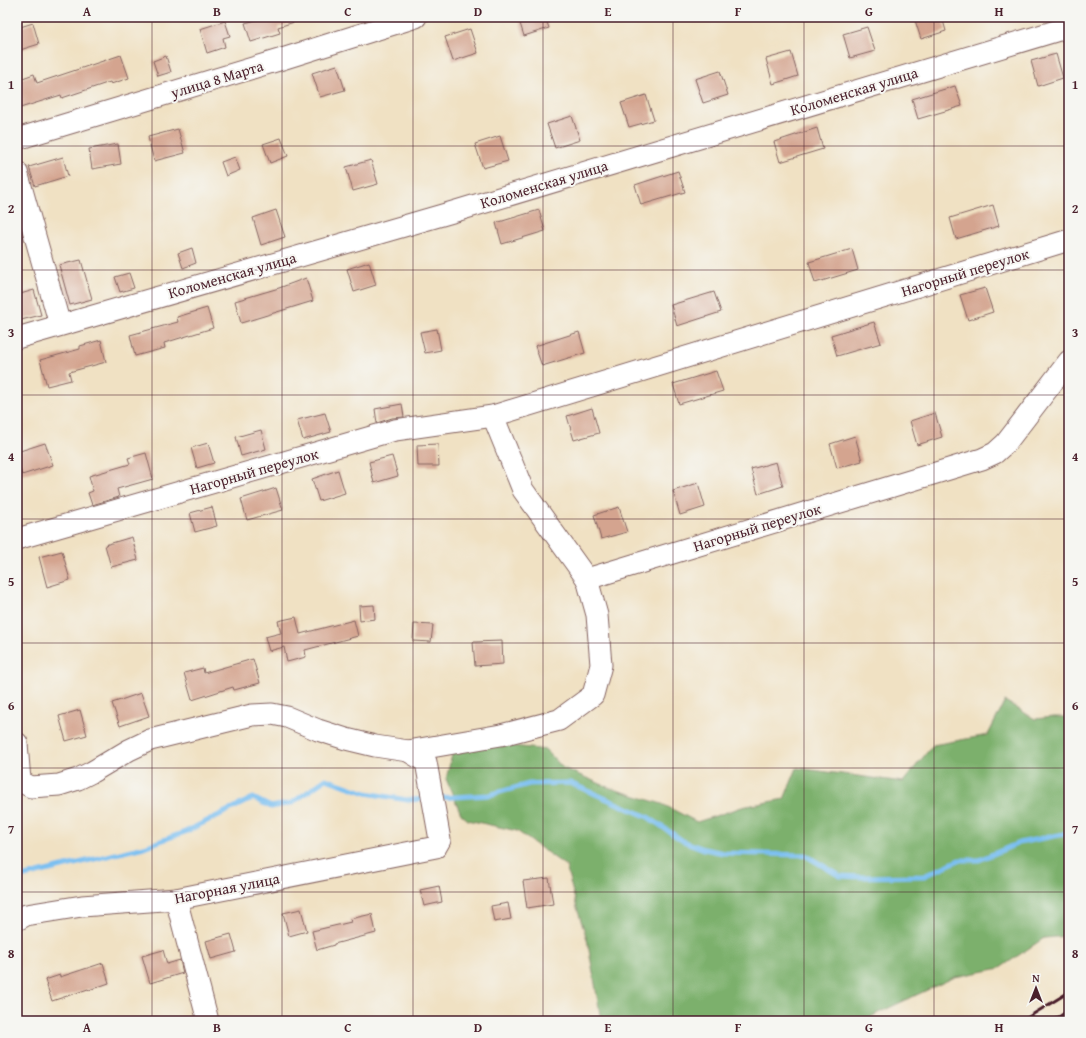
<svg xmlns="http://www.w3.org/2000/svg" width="1086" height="1038" font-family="'Gentium Book Plus',serif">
<rect width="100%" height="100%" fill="#f6f6f2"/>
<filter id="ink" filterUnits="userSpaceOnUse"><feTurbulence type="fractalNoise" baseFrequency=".025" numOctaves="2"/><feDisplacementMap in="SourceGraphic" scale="8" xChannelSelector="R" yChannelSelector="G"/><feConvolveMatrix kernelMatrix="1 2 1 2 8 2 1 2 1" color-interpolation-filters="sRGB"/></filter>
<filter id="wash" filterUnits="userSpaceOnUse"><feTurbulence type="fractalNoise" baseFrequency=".012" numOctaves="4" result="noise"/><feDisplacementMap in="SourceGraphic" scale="16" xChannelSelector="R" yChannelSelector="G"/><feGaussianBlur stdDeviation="0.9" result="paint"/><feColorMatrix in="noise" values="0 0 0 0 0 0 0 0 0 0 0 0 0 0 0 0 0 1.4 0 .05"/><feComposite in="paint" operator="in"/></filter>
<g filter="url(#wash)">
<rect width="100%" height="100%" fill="#f0e1c3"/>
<path fill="#7cb06c" stroke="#63684c" d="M 1005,701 L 1035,719 L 1053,717 L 1069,717 L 1069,936 L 1044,938 L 1000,968 L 955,977 L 878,1013 L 864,1021 L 601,1021 L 595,984 L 587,939 L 577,908 L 566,866 L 517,831 L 468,820 L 461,814 L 446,779 L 453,751 L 489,743 L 546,750 L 563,768 L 610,788 L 662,804 L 697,822 L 742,807 L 784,799 L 797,768 L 903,782 L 933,745 L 988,735 Z"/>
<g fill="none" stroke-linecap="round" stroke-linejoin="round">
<g stroke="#7abff1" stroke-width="5">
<path d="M 437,798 L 489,795 L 529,784 L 570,783 L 648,817 L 683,841 L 704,849 L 724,853 L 805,855 L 840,876 L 861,877 L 924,876 L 959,860 L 979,860 L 1019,843 L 1069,833"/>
<path d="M 17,878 L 144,847 L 185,832 L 253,798 L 271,807 L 292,803 L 326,779 L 366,793 L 407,800 L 427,799"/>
</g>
</g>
<g id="blocks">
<g fill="#d4a48f">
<path d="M 267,17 L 301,17 L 301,20 L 278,27 L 280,33 L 251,42 L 245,23 Z"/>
<path d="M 518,17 L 545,17 L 549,28 L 524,36 Z"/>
<path d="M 914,17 L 942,17 L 946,31 L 921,39 Z"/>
<path d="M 225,21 L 230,36 L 223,38 L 225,47 L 207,53 L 200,29 Z"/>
<path d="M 33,23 L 39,44 L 17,51 L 17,28 Z"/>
<path d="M 867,27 L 875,51 L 850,58 L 843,34 Z"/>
<path d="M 470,29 L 478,53 L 453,61 L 445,37 Z"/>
<path d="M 791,52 L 798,76 L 773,84 L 766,59 Z"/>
<path d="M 1056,54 L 1063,78 L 1038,86 L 1031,61 Z"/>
<path d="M 121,55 L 129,78 L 111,84 L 110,82 L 62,98 L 61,95 L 17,109 L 17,80 L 34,74 L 37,83 Z"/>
<path d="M 166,56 L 171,72 L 158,76 L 153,61 Z"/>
<path d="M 337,65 L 345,90 L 320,97 L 312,73 Z"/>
<path d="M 720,71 L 728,95 L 703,103 L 695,79 Z"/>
<path d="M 955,86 L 962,106 L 918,119 L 912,99 Z"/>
<path d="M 646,95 L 654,120 L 629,127 L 621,103 Z"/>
<path d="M 572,116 L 580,140 L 555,148 L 547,124 Z"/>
<path d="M 817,128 L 823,149 L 780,162 L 774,142 Z"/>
<path d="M 178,129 L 185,153 L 154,161 L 148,137 Z"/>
<path d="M 500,136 L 508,161 L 483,168 L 475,144 Z"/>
<path d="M 281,138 L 288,156 L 270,163 L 263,144 Z"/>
<path d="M 118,144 L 121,164 L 92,169 L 89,149 Z"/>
<path d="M 63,157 L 68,176 L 35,186 L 29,167 Z"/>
<path d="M 235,157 L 240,170 L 226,176 L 221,162 Z"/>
<path d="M 371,160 L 378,184 L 353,191 L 346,167 Z"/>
<path d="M 678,171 L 685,192 L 641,205 L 635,185 Z"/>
<path d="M 993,205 L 999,226 L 956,239 L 950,218 Z"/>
<path d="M 276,210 L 285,237 L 261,245 L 253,218 Z"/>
<path d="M 539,210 L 545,231 L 502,244 L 496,223 Z"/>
<path d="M 192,248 L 196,263 L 183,268 L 178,253 Z"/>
<path d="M 852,249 L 858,270 L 815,283 L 809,262 Z"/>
<path d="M 81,260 L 92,299 L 70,305 L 59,265 Z"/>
<path d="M 369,262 L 376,285 L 354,292 L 347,269 Z"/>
<path d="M 129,273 L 134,288 L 120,292 L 115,277 Z"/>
<path d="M 306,278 L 313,301 L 241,323 L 235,301 L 279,288 Z"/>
<path d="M 985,288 L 993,312 L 968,320 L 960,295 Z"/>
<path d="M 34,290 L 41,315 L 17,321 L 17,295 Z"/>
<path d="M 714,292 L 721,312 L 677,326 L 671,305 Z"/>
<path d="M 207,308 L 213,328 L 164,343 L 165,348 L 135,356 L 130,335 L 178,322 L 177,317 Z"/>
<path d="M 874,322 L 881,343 L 837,356 L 831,335 Z"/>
<path d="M 437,329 L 441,350 L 425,353 L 420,332 Z"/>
<path d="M 579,332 L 585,353 L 542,366 L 535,346 Z"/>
<path d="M 101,340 L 106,362 L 69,372 L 71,380 L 47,386 L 40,360 L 80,349 L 80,346 Z"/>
<path d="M 716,371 L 723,391 L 679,404 L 673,384 Z"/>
<path d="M 402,404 L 404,417 L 392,418 L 377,423 L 375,409 Z"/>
<path d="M 592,408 L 599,433 L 574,440 L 567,416 Z"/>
<path d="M 325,413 L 331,432 L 303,440 L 297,420 Z"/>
<path d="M 935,413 L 942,437 L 917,445 L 910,421 Z"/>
<path d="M 261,430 L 266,449 L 241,456 L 236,437 Z"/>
<path d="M 855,436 L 862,461 L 837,468 L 830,444 Z"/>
<path d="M 45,443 L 53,465 L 22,475 L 17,461 L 17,452 Z"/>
<path d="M 208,443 L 214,463 L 197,468 L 191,448 Z"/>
<path d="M 438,444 L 439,466 L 418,466 L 417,445 Z"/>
<path d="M 146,453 L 153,479 L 117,489 L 119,497 L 92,505 L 88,493 L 93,491 L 89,476 L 130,464 L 128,458 Z"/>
<path d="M 392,456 L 398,476 L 374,483 L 369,462 Z"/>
<path d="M 776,462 L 783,486 L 758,494 L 751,469 Z"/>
<path d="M 338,470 L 345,493 L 319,501 L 312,479 Z"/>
<path d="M 698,483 L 705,507 L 680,515 L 673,491 Z"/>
<path d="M 276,488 L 283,510 L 247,520 L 241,499 Z"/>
<path d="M 212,507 L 217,526 L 195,532 L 190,513 Z"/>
<path d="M 619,507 L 627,532 L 601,539 L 594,515 Z"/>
<path d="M 132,537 L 138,560 L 111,567 L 105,545 Z"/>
<path d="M 62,551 L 70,580 L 47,587 L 39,557 Z"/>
<path d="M 374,605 L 375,619 L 360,621 L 359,606 Z"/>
<path d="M 296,617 L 300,634 L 354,620 L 358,636 L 305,650 L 306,657 L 287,662 L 284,647 L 269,651 L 265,637 L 281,633 L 278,621 Z"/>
<path d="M 414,624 L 433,625 L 431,642 L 413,641 Z"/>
<path d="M 502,641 L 503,664 L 475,666 L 473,642 Z"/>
<path d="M 253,659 L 260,683 L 234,690 L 233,687 L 192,700 L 184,673 L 203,668 L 204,673 Z"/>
<path d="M 141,693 L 149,716 L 120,726 L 112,703 Z"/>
<path d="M 80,710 L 87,735 L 66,741 L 59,716 Z"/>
<path d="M 549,878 L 553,904 L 527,908 L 523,881 Z"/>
<path d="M 439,886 L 442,902 L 424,906 L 420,890 Z"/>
<path d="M 508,903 L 511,919 L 494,922 L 491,906 Z"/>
<path d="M 301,909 L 307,931 L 289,936 L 283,913 Z"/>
<path d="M 372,914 L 376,933 L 334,944 L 334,945 L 317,950 L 312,931 L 351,922 L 350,919 Z"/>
<path d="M 231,934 L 236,952 L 211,959 L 206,941 Z"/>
<path d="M 163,950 L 167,964 L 180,960 L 183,973 L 150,983 L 142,956 Z"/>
<path d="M 103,963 L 109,983 L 89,990 L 88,989 L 52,1001 L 45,980 L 60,975 L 60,977 Z"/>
</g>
</g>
</g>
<g filter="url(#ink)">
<use href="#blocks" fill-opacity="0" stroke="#846360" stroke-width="1"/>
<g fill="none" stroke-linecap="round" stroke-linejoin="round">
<defs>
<g id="minor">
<path d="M 17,139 L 279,60 L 416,17"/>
<path d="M 17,172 L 60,325"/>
<path d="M 17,338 L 456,211 L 1069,27"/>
<path d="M 493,416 L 523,490 L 587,579 L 982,459 L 995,453 L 1006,443 L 1069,361"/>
<path d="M 17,539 L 395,430 L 493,416 L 1069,240"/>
<path d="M 17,743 L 20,781"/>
<path d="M 408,751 L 501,735 L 559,720 L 593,695 L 601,665 L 597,615 L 587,579"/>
<path d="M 17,782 L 20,781 L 31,787 L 59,785 L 78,779 L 92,772 L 129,750 L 150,740 L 252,715 L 272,714 L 287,717 L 318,730 L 346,739 L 375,746 L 408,751 L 426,762 L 440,840 L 436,847 L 176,899 L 82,906 L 26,915 L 17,920"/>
<path d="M 176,899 L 208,1021"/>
</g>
</defs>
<use href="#minor" stroke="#846360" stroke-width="23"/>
<use href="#minor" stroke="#fff" stroke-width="21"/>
<g stroke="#4a1f2b" stroke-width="3">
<path d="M 1022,1021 L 1069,992"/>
<path d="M 1053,1021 L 1069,1010"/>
</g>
</g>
</g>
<path fill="none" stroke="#4a1f2b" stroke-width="1" stroke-opacity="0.55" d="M 152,17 L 152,1021M 282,17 L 282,1021M 413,17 L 413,1021M 543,17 L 543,1021M 673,17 L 673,1021M 804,17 L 804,1021M 934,17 L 934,1021M 17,146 L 1069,146M 17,270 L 1069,270M 17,395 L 1069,395M 17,519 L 1069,519M 17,643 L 1069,643M 17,768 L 1069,768M 17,892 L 1069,892"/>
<g text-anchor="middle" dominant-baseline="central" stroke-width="4" stroke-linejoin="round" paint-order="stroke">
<g font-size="15" fill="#4a1f2b" stroke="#f6f6f2">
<text transform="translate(217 79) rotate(-17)">улица 8 Марта</text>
<text transform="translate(854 91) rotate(-17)">Коломенская улица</text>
<text transform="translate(544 184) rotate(-17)">Коломенская улица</text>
<text transform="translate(965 272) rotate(-17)">Нагорный переулок</text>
<text transform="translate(232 275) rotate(-16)">Коломенская улица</text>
<text transform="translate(254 471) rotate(-16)">Нагорный переулок</text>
<text transform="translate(757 527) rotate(-17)">Нагорный переулок</text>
<text transform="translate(227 888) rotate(-11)">Нагорная улица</text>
</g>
</g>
<rect width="1086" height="1038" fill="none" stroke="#f6f6f2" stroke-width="44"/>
<g transform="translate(1036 988)" stroke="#f6f6f2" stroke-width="3" paint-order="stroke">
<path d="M0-3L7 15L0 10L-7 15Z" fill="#4a1f2b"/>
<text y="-6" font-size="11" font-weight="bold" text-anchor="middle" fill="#4a1f2b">N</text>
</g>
<rect x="22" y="22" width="1042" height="994" fill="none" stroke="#4a1f2b" stroke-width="1.5"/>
<g font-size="13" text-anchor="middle" font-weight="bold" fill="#4a1f2b">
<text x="87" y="16">A</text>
<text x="217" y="16">B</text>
<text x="348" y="16">C</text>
<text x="478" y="16">D</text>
<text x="608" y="16">E</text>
<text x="738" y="16">F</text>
<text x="869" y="16">G</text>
<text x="999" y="16">H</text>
<text x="11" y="89">1</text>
<text x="1075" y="89">1</text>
<text x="11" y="213">2</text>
<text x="1075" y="213">2</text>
<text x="11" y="337">3</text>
<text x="1075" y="337">3</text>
<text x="11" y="461">4</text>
<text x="1075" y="461">4</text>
<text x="11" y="586">5</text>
<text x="1075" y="586">5</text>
<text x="11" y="710">6</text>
<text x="1075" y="710">6</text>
<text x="11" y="834">7</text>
<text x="1075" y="834">7</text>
<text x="11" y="958">8</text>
<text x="1075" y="958">8</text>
<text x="87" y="1032">A</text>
<text x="217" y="1032">B</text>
<text x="348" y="1032">C</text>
<text x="478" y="1032">D</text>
<text x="608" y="1032">E</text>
<text x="738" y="1032">F</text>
<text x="869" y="1032">G</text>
<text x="999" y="1032">H</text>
</g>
</svg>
